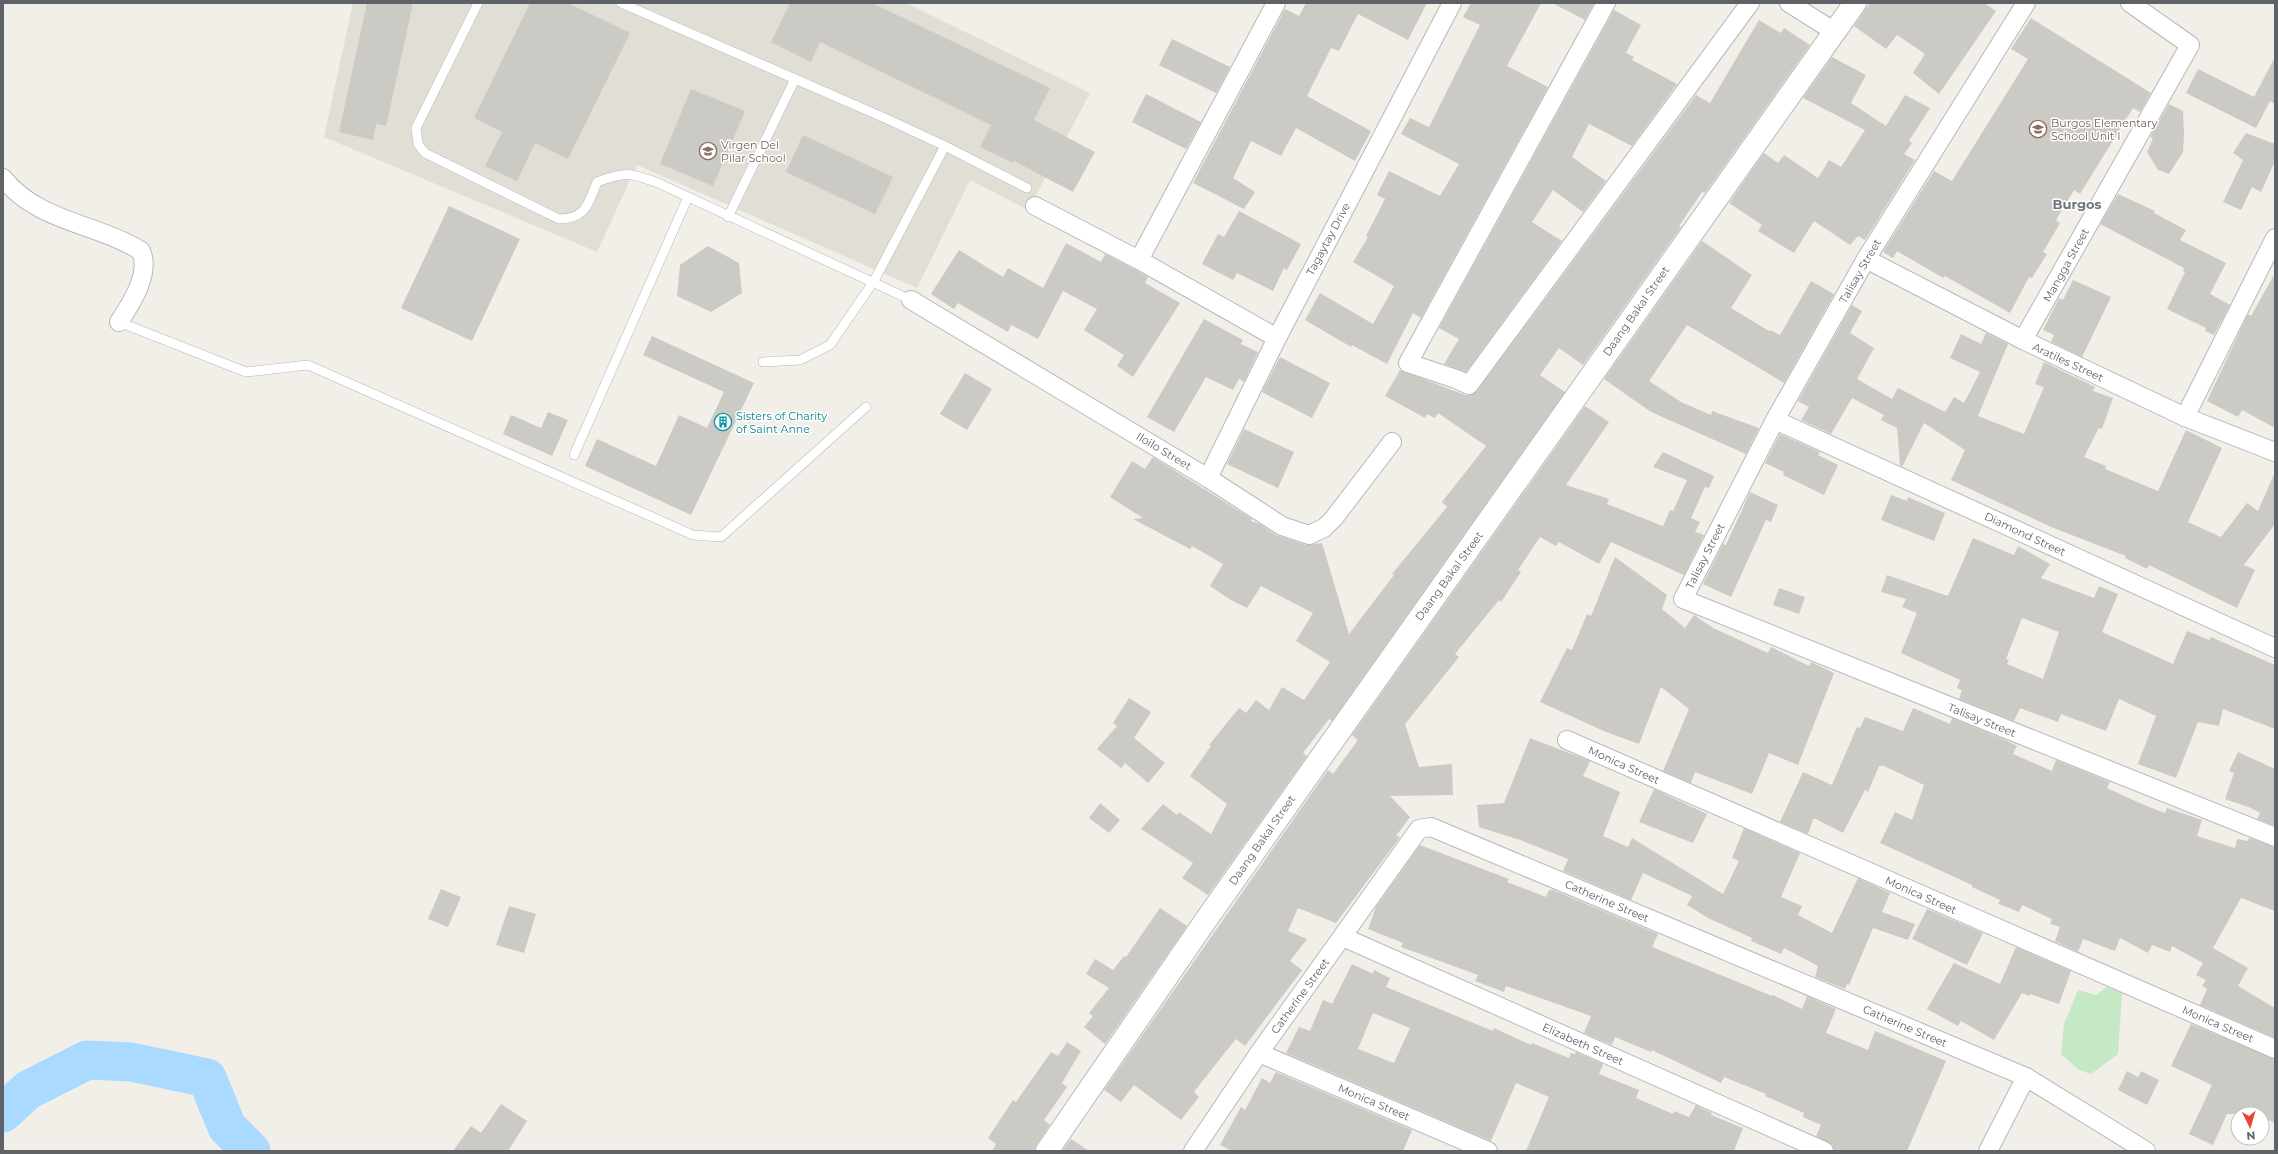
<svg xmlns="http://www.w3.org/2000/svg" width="2278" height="1154" font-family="Montserrat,sans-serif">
<rect width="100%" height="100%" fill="#f1efe8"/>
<path fill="#e1ded6" d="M 353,3 L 906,3 L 1090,93 L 1028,210 L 970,180 L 917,288 L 637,165 L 597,252 L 324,137 Z"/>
<path fill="#c5e8c5" d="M 2107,987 L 2122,993 L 2118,1054 L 2091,1074 L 2079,1070 L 2061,1054 L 2064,1024 L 2078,990 L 2096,995 Z"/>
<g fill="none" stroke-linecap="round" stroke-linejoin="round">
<path stroke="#aadaff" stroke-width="39" d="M 3,1113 L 28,1090 L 87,1060 L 131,1062 L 207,1078 L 227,1127 L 251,1151"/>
</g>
<g fill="#cccac5" fill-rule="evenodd">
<path d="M 367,3 L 413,3 L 386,126 L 376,124 L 373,140 L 339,132 Z"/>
<path d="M 530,3 L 568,3 L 630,33 L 568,159 L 535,143 L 517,181 L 485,166 L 502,132 L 474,118 Z"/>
<path d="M 790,3 L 872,3 L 1050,88 L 1034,120 L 1095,152 L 1073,192 L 1014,161 L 1013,163 L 980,147 L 991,125 L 820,42 L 811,62 L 771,42 Z"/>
<path d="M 1306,3 L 1427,3 L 1408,40 L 1358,14 L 1339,51 L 1331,48 L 1307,96 L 1371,131 L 1355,161 L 1296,128 L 1281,156 L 1251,141 L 1233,178 L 1255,192 L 1244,209 L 1193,183 L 1285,9 L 1299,16 Z"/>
<path d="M 1471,3 L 1541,3 L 1507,66 L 1548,87 L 1421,318 L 1413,313 L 1387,364 L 1352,345 L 1351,347 L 1305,320 L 1320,293 L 1373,324 L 1394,286 L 1353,262 L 1368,237 L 1366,236 L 1385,199 L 1377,195 L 1389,171 L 1440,196 L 1459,164 L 1401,134 L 1410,118 L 1429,127 L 1480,25 L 1463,17 Z"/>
<path d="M 1552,3 L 1594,3 L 1585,20 Z"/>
<path d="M 1870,3 L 1984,3 L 1996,11 L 1939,94 L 1913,73 L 1925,54 L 1897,35 L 1886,49 L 1854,26 Z"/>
<path d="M 1614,10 L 1641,25 L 1626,53 L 1634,57 L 1632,60 L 1677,84 L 1632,146 L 1589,124 L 1572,157 L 1606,181 L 1583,212 L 1553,190 L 1532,222 L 1562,241 L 1466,372 L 1444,364 L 1459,339 L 1439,328 Z"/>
<path d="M 2031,18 L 2151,93 L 2140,112 L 2133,108 L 2080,194 L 2074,190 L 2056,220 L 2060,223 L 2043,252 L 2047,254 L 2032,278 L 2029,277 L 2010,313 L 1945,276 L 1943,278 L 1897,251 L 1893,258 L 1883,252 L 1934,171 L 1952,181 L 2028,59 L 2011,49 Z"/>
<path d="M 1759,20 L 1781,33 L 1784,28 L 1810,45 L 1705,193 L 1702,192 L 1679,226 L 1681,227 L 1583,365 L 1559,348 L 1540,375 L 1565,392 L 1332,721 L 1329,719 L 1303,753 L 1307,756 L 1208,895 L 1182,878 L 1193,863 L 1141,829 L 1163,804 L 1177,815 L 1179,812 L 1211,834 L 1227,804 L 1190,776 L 1211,746 L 1209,745 L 1239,708 L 1246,713 L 1256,700 L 1269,710 L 1282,687 L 1304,700 L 1330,662 L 1296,641 L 1313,613 L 1261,586 L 1247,608 L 1231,600 L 1210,586 L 1223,564 L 1192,546 L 1190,549 L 1133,519 L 1143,518 L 1110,497 L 1132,461 L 1145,469 L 1153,457 L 1252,519 L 1251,521 L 1260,524 L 1276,535 L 1306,545 L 1322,543 L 1349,634 L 1394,575 L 1392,574 L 1447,507 L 1442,502 L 1486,446 L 1438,413 L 1435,418 L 1427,414 L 1425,418 L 1385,396 L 1400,370 L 1465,395 L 1470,395 L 1477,391 L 1696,95 L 1710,103 Z"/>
<path d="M 1172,39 L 1230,67 L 1216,93 L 1159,65 Z"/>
<path d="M 1832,57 L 1866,75 L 1851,103 L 1886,126 L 1905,95 L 1930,108 L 1909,141 L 1912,143 L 1904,154 L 1915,160 L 1865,240 L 1858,236 L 1850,245 L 1814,221 L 1794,253 L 1758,231 L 1762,225 L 1729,203 L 1764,153 L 1778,163 L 1784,155 L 1818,178 L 1829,160 L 1841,167 L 1865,130 L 1803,98 Z"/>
<path d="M 2275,57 L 2275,104 L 2270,101 L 2256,128 L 2186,93 L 2198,69 L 2254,97 Z"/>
<path d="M 691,89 L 745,111 L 713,186 L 660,164 Z"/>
<path d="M 1146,94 L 1201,122 L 1186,149 L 1132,122 Z"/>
<path d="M 2169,104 L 2183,111 L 2184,134 L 2183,152 L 2169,174 L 2158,170 L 2147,152 L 2153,138 L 2150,137 Z"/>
<path d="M 2246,133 L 2275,144 L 2275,161 L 2261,192 L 2252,187 L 2241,210 L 2223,202 L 2243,160 L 2233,153 Z"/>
<path d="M 803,135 L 893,177 L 875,214 L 786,172 Z"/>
<path d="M 2118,194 L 2155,211 L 2154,213 L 2186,230 L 2180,240 L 2226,263 L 2210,294 L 2230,305 L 2214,335 L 2205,331 L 2206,328 L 2167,309 L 2185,272 L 2183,271 L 2184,268 L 2100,224 Z"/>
<path d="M 449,206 L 520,239 L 472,341 L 401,308 Z"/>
<path d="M 1239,211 L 1301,244 L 1287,270 L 1284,268 L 1273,291 L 1237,273 L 1233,280 L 1202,264 L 1218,234 L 1224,237 Z"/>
<path d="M 1702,241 L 1752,275 L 1731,308 L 1769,331 L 1770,330 L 1780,335 L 1811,281 L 1834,294 L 1784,383 L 1687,325 L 1649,381 L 1681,402 L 1711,415 L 1712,411 L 1759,428 L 1746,454 L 1651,412 L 1604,379 Z"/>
<path d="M 1066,243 L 1101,262 L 1105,254 L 1134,269 L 1148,277 L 1145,283 L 1180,303 L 1133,377 L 1117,366 L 1124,355 L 1084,330 L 1097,309 L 1063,291 L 1038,339 L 1011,325 L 1008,332 L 958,303 L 954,309 L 931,294 L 959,250 L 1003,277 L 1008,268 L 1043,288 Z"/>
<path d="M 708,246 L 739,263 L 742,293 L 711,312 L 677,296 L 680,265 Z"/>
<path d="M 2275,273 L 2275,428 L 2242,410 L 2238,417 L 2207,401 L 2248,314 L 2251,316 Z"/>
<path d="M 2073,280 L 2111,297 L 2082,357 L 2051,342 L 2054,335 L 2043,330 L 2059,298 L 2063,300 Z"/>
<path d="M 1852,305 L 1862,311 L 1850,333 L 1874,348 L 1857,379 L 1892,399 L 1898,388 L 1945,412 L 1954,397 L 1964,403 L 1980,372 L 1950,358 L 1961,334 L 1981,344 L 1986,333 L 2008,344 L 1978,416 L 2024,434 L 2044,387 L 2035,384 L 2044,362 L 2095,387 L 2093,391 L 2113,398 L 2102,429 L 2099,428 L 2084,457 L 2106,466 L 2105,469 L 2158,491 L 2186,430 L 2222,448 L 2188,522 L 2221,537 L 2247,503 L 2258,511 L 2275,472 L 2275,524 L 2244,565 L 2255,570 L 2237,608 L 2149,565 L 2147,569 L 2125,558 L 2126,556 L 2051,527 L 1951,480 L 1965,450 L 1924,423 L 1902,467 L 1900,465 L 1897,428 L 1881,420 L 1884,415 L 1852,398 L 1831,434 L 1801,420 L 1809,407 L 1798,401 Z"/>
<path d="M 1204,319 L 1243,340 L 1241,344 L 1258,352 L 1244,382 L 1239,379 L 1233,390 L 1206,377 L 1174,432 L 1147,417 Z"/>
<path d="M 652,336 L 754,383 L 691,515 L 585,466 L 597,439 L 656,466 L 679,415 L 707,428 L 724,392 L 643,355 Z"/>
<path d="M 1280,357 L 1330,383 L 1312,418 L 1262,392 Z"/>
<path d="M 965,373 L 992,389 L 967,430 L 940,414 Z"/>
<path d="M 1585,406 L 1609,422 L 1566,485 L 1609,499 L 1607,504 L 1663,526 L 1670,510 L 1673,511 L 1687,480 L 1653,467 L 1663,452 L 1714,476 L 1709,488 L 1705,487 L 1691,518 L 1700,522 L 1695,532 L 1704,535 L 1684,575 L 1611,542 L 1599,564 L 1559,542 L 1556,546 L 1540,537 L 1518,570 L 1521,572 L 1501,602 L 1499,600 L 1455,654 L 1459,657 L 1405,724 L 1419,767 L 1452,764 L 1453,795 L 1390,796 L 1410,817 L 1396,836 L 1400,837 L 1336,923 L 1298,908 L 1288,931 L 1307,939 L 1290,961 L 1302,970 L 1245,1046 L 1236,1039 L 1223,1055 L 1194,1092 L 1199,1097 L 1181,1120 L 1134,1085 L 1121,1102 L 1104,1090 L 1328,770 L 1333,774 L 1358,740 L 1352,735 Z"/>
<path d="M 548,412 L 568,420 L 552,456 L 503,434 L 511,415 L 541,428 Z"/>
<path d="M 1244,429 L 1294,452 L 1278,488 L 1227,464 Z"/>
<path d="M 1780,434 L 1820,452 L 1818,455 L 1838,465 L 1824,495 L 1783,475 L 1784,472 L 1765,463 Z"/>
<path d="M 1750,492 L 1778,505 L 1771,522 L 1766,520 L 1731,597 L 1703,584 L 1723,544 L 1726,545 Z"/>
<path d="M 1891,495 L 1907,501 L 1908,497 L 1945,513 L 1934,541 L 1881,520 Z"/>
<path d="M 1973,538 L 2014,555 L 2018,546 L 2050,564 L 2041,578 L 2094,598 L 2099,586 L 2118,594 L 2102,632 L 2173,664 L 2187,631 L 2209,640 L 2211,637 L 2275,665 L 2275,729 L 2223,709 L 2219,726 L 2198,722 L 2176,778 L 2138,764 L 2156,716 L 2119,699 L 2106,731 L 2061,714 L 2058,722 L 2020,708 L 2014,721 L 1959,699 L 1962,690 L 1957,688 L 1960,680 L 1901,653 L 1917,613 L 1902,607 L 1906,599 L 1881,592 L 1887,575 L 1948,596 ZM 2022,618 L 2059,632 L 2043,679 L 2007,664 L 2009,660 L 2006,659 Z"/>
<path d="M 1615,557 L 1667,595 L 1662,609 L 1685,628 L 1694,615 L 1713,628 L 1768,653 L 1771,647 L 1809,666 L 1811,662 L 1834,673 L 1798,765 L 1769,753 L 1752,794 L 1695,772 L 1691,783 L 1663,771 L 1689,709 L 1661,687 L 1639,744 L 1606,732 L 1540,702 L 1567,648 L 1572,650 L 1587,614 L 1591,616 Z"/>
<path d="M 1779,588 L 1805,597 L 1799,614 L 1773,605 Z"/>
<path d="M 1129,698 L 1151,712 L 1134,738 L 1165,763 L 1148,783 L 1125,763 L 1121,768 L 1097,749 L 1117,726 L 1113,723 Z"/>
<path d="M 1913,708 L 1950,724 L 1952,718 L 2005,740 L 2017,746 L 2013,754 L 2052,771 L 2056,760 L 2110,782 L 2107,788 L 2144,805 L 2165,813 L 2167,808 L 2202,820 L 2197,836 L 2235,848 L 2237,839 L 2248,841 L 2249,838 L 2275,847 L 2275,911 L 2241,898 L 2213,948 L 2248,968 L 2238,986 L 2275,1008 L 2275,1038 L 2200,1005 L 2207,989 L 2202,986 L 2206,980 L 2196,975 L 2203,963 L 2172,946 L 2170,952 L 2152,945 L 2148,953 L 2120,938 L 2115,951 L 2083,939 L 2078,952 L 2055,941 L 2060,927 L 2050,924 L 2052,919 L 2022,905 L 2019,912 L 2009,908 L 1998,904 L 2000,900 L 1972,887 L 1972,885 L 1880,843 L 1895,812 L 1912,820 L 1924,785 L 1884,766 L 1879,766 L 1868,792 L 1865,790 L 1843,833 L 1816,819 L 1813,819 L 1808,834 L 1780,822 L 1803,772 L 1832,785 L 1857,727 L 1860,728 L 1865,717 L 1903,731 Z"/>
<path d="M 1530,738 L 1590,761 L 1583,776 L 1620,792 L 1603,836 L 1628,847 L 1632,838 L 1723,894 L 1739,861 L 1732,858 L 1744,828 L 1800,853 L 1781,897 L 1802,906 L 1798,915 L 1832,933 L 1858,878 L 1890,893 L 1882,912 L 1915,924 L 1908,940 L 1873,928 L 1849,985 L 1847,984 L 1845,989 L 1815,977 L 1818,966 L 1784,948 L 1781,954 L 1751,941 L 1752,938 L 1708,918 L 1687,905 L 1692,896 L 1643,873 L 1631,900 L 1563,871 L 1568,859 L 1523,841 L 1479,827 L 1477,805 L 1504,803 Z"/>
<path d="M 2238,752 L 2275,769 L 2275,826 L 2257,819 L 2260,813 L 2251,808 L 2225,799 L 2234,773 L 2229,771 Z"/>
<path d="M 1654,789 L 1707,814 L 1693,843 L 1639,822 Z"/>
<path d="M 1100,803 L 1120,820 L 1109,833 L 1089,818 Z"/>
<path d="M 1420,845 L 1509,879 L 1507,882 L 1546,897 L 1549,890 L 1553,890 L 1658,934 L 1652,947 L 1772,996 L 1773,995 L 1802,1009 L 1807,996 L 1836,1009 L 1826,1033 L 1868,1050 L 1875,1031 L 1946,1061 L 1907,1151 L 1834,1151 L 1832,1145 L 1816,1136 L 1821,1125 L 1803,1117 L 1804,1113 L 1765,1096 L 1766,1094 L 1724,1077 L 1721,1083 L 1652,1050 L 1651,1052 L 1615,1037 L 1612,1045 L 1584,1033 L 1591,1016 L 1506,986 L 1504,992 L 1475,981 L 1478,975 L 1401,947 L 1403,943 L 1368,929 L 1376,907 Z"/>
<path d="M 441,889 L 461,897 L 448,927 L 428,919 Z"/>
<path d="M 509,906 L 536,914 L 524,953 L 496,945 Z"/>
<path d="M 1160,908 L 1187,926 L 1105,1044 L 1084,1027 L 1093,1016 L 1089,1013 L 1109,988 L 1086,974 L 1095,959 L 1113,970 L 1124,956 L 1126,957 Z"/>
<path d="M 1927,909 L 1983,933 L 1967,965 L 1912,939 Z"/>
<path d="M 2016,947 L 2071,971 L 2059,1004 L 2030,994 L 2030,996 L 2022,993 L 1994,1040 L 1961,1021 L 1958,1026 L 1927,1009 L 1954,963 L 2000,984 Z"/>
<path d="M 1352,964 L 1373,974 L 1374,970 L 1390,978 L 1386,987 L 1493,1031 L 1494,1028 L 1531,1045 L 1532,1043 L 1569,1058 L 1571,1053 L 1575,1054 L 1576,1052 L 1603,1064 L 1599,1074 L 1639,1090 L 1636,1098 L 1673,1114 L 1674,1111 L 1689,1117 L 1696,1105 L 1712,1113 L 1711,1115 L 1743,1128 L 1734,1151 L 1526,1151 L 1549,1097 L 1516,1083 L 1491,1141 L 1286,1053 L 1299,1027 L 1310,1031 L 1323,1000 L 1332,1004 ZM 1373,1013 L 1410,1028 L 1394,1063 L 1358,1049 Z"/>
<path d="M 2191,1024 L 2275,1059 L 2275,1123 L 2262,1117 L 2262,1114 L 2227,1114 L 2213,1145 L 2189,1134 L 2212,1085 L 2171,1066 Z"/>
<path d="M 1067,1042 L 1081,1051 L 1062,1083 L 1067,1087 L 1044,1120 L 1050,1125 L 1037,1144 L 1035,1151 L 992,1151 L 996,1144 L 988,1138 L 1013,1100 L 1016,1102 L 1051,1052 L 1058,1056 Z"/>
<path d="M 2127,1071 L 2138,1077 L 2141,1071 L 2159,1080 L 2147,1105 L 2118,1090 Z"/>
<path d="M 1276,1072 L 1412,1130 L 1403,1151 L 1232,1151 L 1220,1145 L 1241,1107 L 1245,1110 L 1262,1078 L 1270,1083 Z"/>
<path d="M 501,1104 L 527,1121 L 508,1151 L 453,1151 L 471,1126 L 481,1133 Z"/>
<path d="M 1071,1139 L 1089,1151 L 1062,1151 Z"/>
</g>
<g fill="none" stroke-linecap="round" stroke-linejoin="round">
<defs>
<g id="lane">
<path d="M 478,3 L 416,128 L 418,144 L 425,153 L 559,219 C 587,218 588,204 597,182 C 626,171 630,173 658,183 L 911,300"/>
<path d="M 621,3 L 887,119 L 945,146 L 1027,188"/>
<path d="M 728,217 L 795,79"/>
<path d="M 119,322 L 246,372 L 308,365 L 693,535 L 721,537 L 866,407"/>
<path d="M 763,362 L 800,360 L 830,345 L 874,281 L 945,146"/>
<path d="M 574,455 L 688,197"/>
</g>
<g id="street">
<path d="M 1606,3 L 1408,363 L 1456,379 L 1469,385 L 1750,3"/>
<path d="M 1789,3 L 1835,32"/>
<path d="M 2026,3 L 1866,259 L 1775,420 L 1683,599 L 2275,837"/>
<path d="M 3,178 C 38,222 96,223 141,251 C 151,273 131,304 119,322"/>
<path d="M 1035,206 L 1139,260 L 1277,338"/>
<path d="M 1866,259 L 2023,340 L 2185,417 L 2275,452"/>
<path d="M 1139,260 L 1276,3"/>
<path d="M 911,300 L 1208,478 L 1282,526 L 1309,535 L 1324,528 L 1334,518 L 1392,442"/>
<path d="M 2023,340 L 2190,45 L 2130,3"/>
<path d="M 2185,417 L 2275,238"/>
<path d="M 1775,420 L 2275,648"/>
<path d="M 1208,478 L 1277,338 L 1452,3"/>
<path d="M 1567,740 L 2275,1049"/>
<path d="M 1343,937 L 1824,1151"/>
<path d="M 1259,1053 L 1488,1151"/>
<path d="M 1193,1151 L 1259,1053 L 1419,829 L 1431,827 L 2026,1077 L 2146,1151"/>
<path d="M 1988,1151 L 2026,1077"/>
</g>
<path id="secondary" d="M 1047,1151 L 1208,917 L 1855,3"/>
</defs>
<use href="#lane" stroke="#b5b8bc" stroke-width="10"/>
<use href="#street" stroke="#b5b8bc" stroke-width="20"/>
<use href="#secondary" stroke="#b6babf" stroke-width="24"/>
<use href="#lane" stroke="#fff" stroke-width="9"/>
<use href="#street" stroke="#fff" stroke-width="18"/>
<use href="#secondary" stroke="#fff" stroke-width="22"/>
</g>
<defs>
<symbol id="school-ring" viewBox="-11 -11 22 22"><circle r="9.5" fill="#fff" stroke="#8d6e63" stroke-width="1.5"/><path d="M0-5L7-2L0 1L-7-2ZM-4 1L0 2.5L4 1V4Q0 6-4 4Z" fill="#8d6e63"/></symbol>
<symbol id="building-ring" viewBox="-11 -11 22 22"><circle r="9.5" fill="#fff" stroke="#0f9aa8" stroke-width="1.5"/><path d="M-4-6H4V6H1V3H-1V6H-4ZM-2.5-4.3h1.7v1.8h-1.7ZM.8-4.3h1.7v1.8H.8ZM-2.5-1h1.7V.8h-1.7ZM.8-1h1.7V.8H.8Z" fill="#0f9aa8"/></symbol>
</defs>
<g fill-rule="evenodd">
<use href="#school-ring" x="2028" y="119" width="20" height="20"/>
<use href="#school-ring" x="698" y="141" width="20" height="20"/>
<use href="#building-ring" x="713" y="412" width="20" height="20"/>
</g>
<g text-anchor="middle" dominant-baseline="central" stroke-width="3" stroke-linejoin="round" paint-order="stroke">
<g font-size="11" fill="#785e54" stroke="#fff" text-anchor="start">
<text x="2051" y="123">Burgos Elementary<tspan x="2051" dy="13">School Unit I</tspan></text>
<text x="721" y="145">Virgen Del<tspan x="721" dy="13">Pilar School</tspan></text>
</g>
<g font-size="11" fill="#5f6368" stroke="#fff">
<text transform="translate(1328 239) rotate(-62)">Tagaytay Drive</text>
<text transform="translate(2066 265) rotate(-61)">Mangga Street</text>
<text transform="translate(1860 271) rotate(-60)">Talisay Street</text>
<text transform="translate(1636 311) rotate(-55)">Daang Bakal Street</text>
<text transform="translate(2068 362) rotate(25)">Aratiles Street</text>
<text transform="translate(1164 451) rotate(31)">Iloilo Street</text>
<text transform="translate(2025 534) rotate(25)">Diamond Street</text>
<text transform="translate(1705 556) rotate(-63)">Talisay Street</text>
<text transform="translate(1449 576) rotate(-54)">Daang Bakal Street</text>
<text transform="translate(1982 720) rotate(22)">Talisay Street</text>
<text transform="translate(1624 765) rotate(24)">Monica Street</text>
<text transform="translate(1262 840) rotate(-55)">Daang Bakal Street</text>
<text transform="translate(1921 895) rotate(24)">Monica Street</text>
<text transform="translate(1607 901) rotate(23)">Catherine Street</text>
<text transform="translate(1300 996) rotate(-54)">Catherine Street</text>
<text transform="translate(2218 1024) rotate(23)">Monica Street</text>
<text transform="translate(1905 1026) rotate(23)">Catherine Street</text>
<text transform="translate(1583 1044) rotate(24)">Elizabeth Street</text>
<text transform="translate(1374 1102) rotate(23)">Monica Street</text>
</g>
<g font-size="11" fill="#0d838f" stroke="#fff" text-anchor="start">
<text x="736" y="416">Sisters of Charity<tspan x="736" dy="13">of Saint Anne</tspan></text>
</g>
<g font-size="13" font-weight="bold" fill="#70757a" stroke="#fff">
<text x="2077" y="204">Burgos</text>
</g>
</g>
<rect width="2278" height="1154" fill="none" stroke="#5f6368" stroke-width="8"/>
<g transform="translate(2250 1126) rotate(175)"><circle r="19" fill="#ffffff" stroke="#bfc1c3"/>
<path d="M0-3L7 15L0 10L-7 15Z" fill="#ea4335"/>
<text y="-6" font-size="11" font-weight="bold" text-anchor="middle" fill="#5f6368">N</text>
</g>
</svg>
